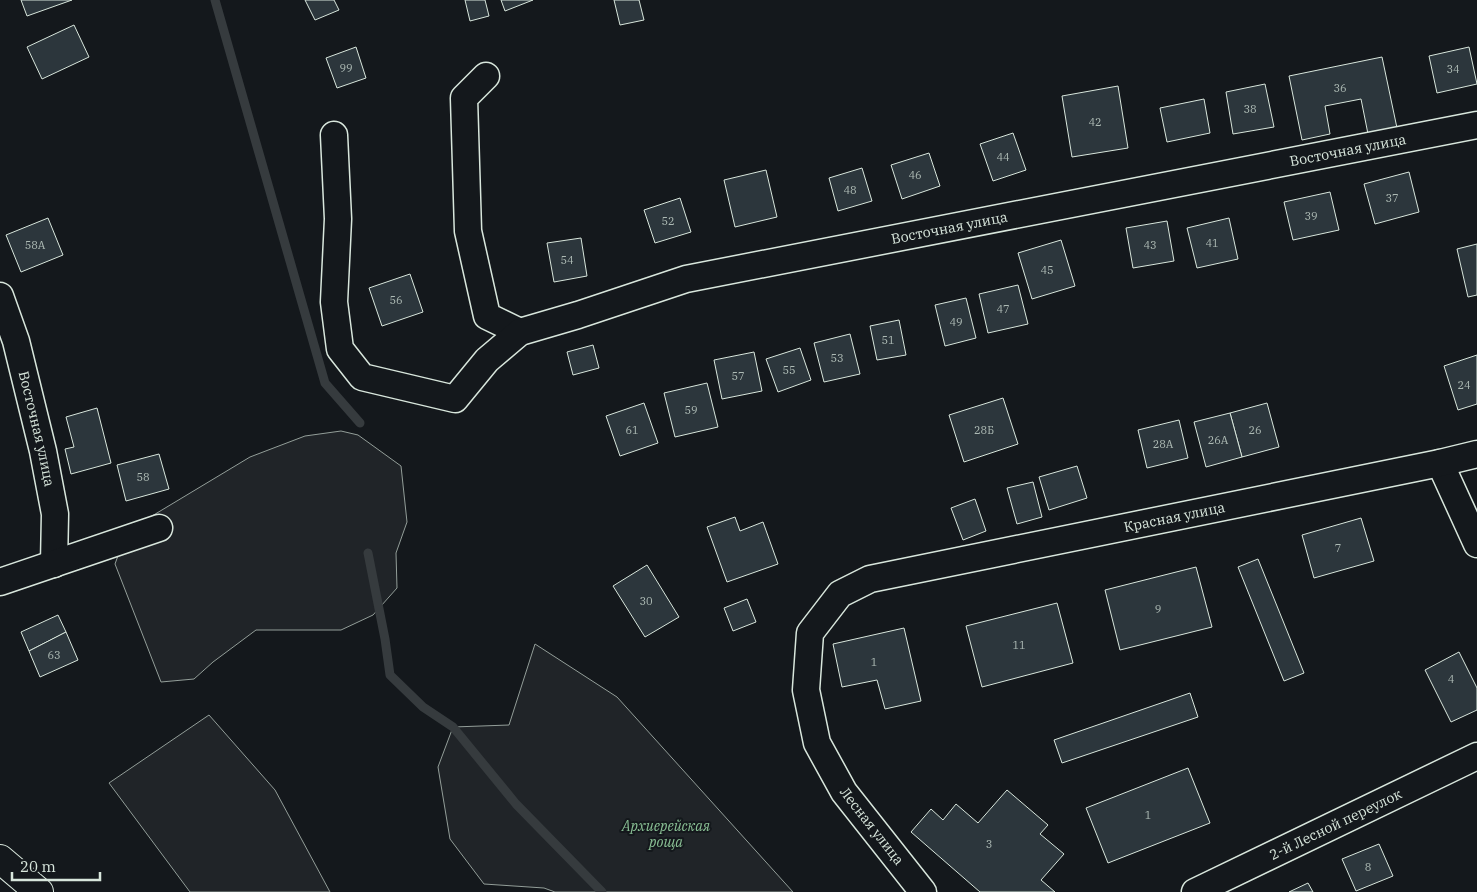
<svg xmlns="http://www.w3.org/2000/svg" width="1477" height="892" font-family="'IBM Plex Serif',serif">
<rect width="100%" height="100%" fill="#14181c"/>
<g fill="#202428" stroke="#939e99">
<path d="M 341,431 L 358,435 L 401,466 L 407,522 L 396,553 L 397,588 L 373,615 L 341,630 L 256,630 L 213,662 L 194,679 L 161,682 L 115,564 L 127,531 L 250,457 L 305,436 Z"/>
<path d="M 535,644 L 617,697 L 793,892 L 555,892 L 544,888 L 484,884 L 450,839 L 438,767 L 453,727 L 509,725 Z"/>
<path d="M 209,715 L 275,790 L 330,892 L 190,892 L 109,783 Z"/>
</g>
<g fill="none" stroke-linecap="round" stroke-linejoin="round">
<g stroke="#363b3e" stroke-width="9">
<path d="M 215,0 L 325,383 L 360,423"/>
<path d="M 368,553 L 385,639 L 390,675 L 423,707 L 453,727 L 516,804 L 602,892"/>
</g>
</g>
<g fill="#2c363c" stroke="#d8e6dc">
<path d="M 21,0 L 72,0 L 27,16 Z"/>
<path d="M 305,0 L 334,0 L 339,10 L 315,20 Z"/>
<path d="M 465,0 L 485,0 L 489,16 L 470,21 Z"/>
<path d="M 501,0 L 533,0 L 505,11 Z"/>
<path d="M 614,0 L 639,0 L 644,20 L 620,25 Z"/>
<path d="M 74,25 L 89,57 L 42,79 L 27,47 Z"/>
<path d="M 356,47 L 366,78 L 337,88 L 326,58 Z"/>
<path d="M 1469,47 L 1477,84 L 1437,93 L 1429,56 Z"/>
<path d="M 1382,57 L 1397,128 L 1368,134 L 1361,99 L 1325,106 L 1330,134 L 1302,140 L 1289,76 Z"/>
<path d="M 1265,84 L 1274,127 L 1233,134 L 1226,92 Z"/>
<path d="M 1118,86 L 1128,148 L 1072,157 L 1062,96 Z"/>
<path d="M 1204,99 L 1210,133 L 1167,142 L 1160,108 Z"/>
<path d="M 1013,133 L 1026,170 L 993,181 L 980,144 Z"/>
<path d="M 929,153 L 940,186 L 902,199 L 891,165 Z"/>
<path d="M 862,168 L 872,201 L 838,211 L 829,178 Z"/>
<path d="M 766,170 L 777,217 L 735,227 L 724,180 Z"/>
<path d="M 1409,172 L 1419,212 L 1375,224 L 1364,184 Z"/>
<path d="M 1330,192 L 1339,230 L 1293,240 L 1284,202 Z"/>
<path d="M 680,198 L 691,232 L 655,243 L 644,210 Z"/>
<path d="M 48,218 L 63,255 L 21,272 L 6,235 Z"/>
<path d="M 1229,218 L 1238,259 L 1197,268 L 1187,228 Z"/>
<path d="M 1167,221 L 1174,261 L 1133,268 L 1126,228 Z"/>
<path d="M 581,238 L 587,276 L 554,282 L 547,243 Z"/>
<path d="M 1061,240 L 1075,286 L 1032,299 L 1018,253 Z"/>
<path d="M 1477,244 L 1477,295 L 1468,297 L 1457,249 Z"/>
<path d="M 410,274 L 423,312 L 382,326 L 369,288 Z"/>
<path d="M 1018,285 L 1028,324 L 988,333 L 979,294 Z"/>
<path d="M 966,298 L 976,338 L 945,346 L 935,305 Z"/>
<path d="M 899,320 L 906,355 L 877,360 L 870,326 Z"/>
<path d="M 850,334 L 860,374 L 824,382 L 814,343 Z"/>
<path d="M 593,345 L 599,368 L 573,375 L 567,352 Z"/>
<path d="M 800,348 L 811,380 L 778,392 L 766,359 Z"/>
<path d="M 754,352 L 762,391 L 722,399 L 714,360 Z"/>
<path d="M 1477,355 L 1477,404 L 1458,410 L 1444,366 Z"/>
<path d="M 707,383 L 718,427 L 675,437 L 664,393 Z"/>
<path d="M 1003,398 L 1018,444 L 964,462 L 949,415 Z"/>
<path d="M 644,403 L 658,443 L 620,456 L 606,416 Z"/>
<path d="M 1267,403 L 1279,447 L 1242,457 L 1230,413 Z"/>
<path d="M 97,408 L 111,463 L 71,474 L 65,449 L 74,447 L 66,417 Z"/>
<path d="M 1230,413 L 1242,457 L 1206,467 L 1194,422 Z"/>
<path d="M 1179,420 L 1188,458 L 1147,468 L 1138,430 Z"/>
<path d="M 159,454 L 169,489 L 126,501 L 117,465 Z"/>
<path d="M 1077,466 L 1087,498 L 1049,510 L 1039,477 Z"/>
<path d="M 1033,482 L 1042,517 L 1017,524 L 1007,488 Z"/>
<path d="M 975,499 L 986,531 L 963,540 L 951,508 Z"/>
<path d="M 735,517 L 740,531 L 763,522 L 778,564 L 727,582 L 707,527 Z"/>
<path d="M 1361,518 L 1374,561 L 1314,578 L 1302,535 Z"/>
<path d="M 1258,559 L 1304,673 L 1284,681 L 1238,567 Z"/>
<path d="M 647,565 L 679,617 L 645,637 L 613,586 Z"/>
<path d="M 1196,567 L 1212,627 L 1120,650 L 1105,590 Z"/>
<path d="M 747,599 L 756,622 L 733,631 L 724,608 Z"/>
<path d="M 1057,603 L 1073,663 L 982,687 L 966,626 Z"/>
<path d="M 58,615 L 66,632 L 29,651 L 21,632 Z"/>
<path d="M 904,628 L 921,701 L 885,709 L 877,680 L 842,687 L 833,644 Z"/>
<path d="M 66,632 L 78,660 L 40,677 L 29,651 Z"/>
<path d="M 1459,652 L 1477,688 L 1477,710 L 1451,722 L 1425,670 Z"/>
<path d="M 1190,693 L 1198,717 L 1062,763 L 1054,740 Z"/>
<path d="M 1188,768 L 1210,823 L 1108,863 L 1086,808 Z"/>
<path d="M 1007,790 L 1048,825 L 1040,834 L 1064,854 L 1041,880 L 1055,892 L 980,892 L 911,832 L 931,809 L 943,820 L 956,804 L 978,823 Z"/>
<path d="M 1379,844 L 1393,876 L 1356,891 L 1342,859 Z"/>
<path d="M 1308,883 L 1313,892 L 1289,892 Z"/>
</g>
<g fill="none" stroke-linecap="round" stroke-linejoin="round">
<defs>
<g id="minor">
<path d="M 486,76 L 464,98 L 468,231 L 487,316 L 520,332"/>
<path id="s1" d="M 334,135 L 338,219 L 334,302 L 340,349 L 362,377 L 455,399 L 487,360 L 520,332 L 578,315 L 686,279 L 1477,125"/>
<path id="s2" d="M 0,296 L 16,341 L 43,451 L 55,514 L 54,564"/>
<path d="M 1440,463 L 1477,544"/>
<path d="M 0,582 L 159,528"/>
<path id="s3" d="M 923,892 L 844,792 L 817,743 L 806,690 L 810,633 L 840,594 L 870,579 L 1440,463 L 1477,454"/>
<path id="s4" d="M 1195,892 L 1477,756"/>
</g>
<path id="secondary" d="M 0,859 L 39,892"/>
</defs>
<use href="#minor" stroke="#d8e6dc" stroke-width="29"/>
<use href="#secondary" stroke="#d8e6dc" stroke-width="30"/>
<use href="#minor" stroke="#14181c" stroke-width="26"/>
<use href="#secondary" stroke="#14181c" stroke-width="28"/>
</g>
<g text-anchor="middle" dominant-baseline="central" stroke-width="4" stroke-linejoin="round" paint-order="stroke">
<g font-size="11" fill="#adbab4">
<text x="346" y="68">99</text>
<text x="1453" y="69">34</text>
<text x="1340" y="88">36</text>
<text x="1250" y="109">38</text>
<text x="1095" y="122">42</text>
<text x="1003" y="157">44</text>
<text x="915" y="175">46</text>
<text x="850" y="190">48</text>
<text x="1392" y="198">37</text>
<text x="1311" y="216">39</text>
<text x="668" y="221">52</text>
<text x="1212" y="243">41</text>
<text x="35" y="245">58А</text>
<text x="1150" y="245">43</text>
<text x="567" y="260">54</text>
<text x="1047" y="270">45</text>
<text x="396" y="300">56</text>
<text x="1003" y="309">47</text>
<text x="956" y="322">49</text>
<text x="888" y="340">51</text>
<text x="837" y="358">53</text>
<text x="789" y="370">55</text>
<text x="738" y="376">57</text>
<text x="1464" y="385">24</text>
<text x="691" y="410">59</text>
<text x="632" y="430">61</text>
<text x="984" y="430">28Б</text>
<text x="1255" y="430">26</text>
<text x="1218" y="440">26А</text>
<text x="1163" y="444">28А</text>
<text x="143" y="477">58</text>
<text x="1338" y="548">7</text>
<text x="646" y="601">30</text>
<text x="1158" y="609">9</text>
<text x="1019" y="645">11</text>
<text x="54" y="655">63</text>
<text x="874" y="662">1</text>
<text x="1451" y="679">4</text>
<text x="1148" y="815">1</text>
<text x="989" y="844">3</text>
<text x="1368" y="867">8</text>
</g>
<g font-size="14" fill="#d8e6dc" stroke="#14181c">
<text stroke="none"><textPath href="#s1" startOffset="1288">Восточная улица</textPath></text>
<text stroke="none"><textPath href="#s1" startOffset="882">Восточная улица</textPath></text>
<text stroke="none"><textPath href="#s2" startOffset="138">Восточная улица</textPath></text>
<text stroke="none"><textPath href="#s3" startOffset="688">Красная улица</textPath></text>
<text stroke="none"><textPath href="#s4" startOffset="156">2-й Лесной переулок</textPath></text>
<text transform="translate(872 826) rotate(52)">Лесная улица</text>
</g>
<g font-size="14" font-style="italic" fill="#8ac095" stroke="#14181c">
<text x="666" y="826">Архиерейская<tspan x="666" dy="16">роща</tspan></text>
</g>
</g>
<path d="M12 872v8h88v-8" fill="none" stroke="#d8e6dc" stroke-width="2.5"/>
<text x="20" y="872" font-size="15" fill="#d8e6dc" stroke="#14181c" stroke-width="4" paint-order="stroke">20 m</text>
</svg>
